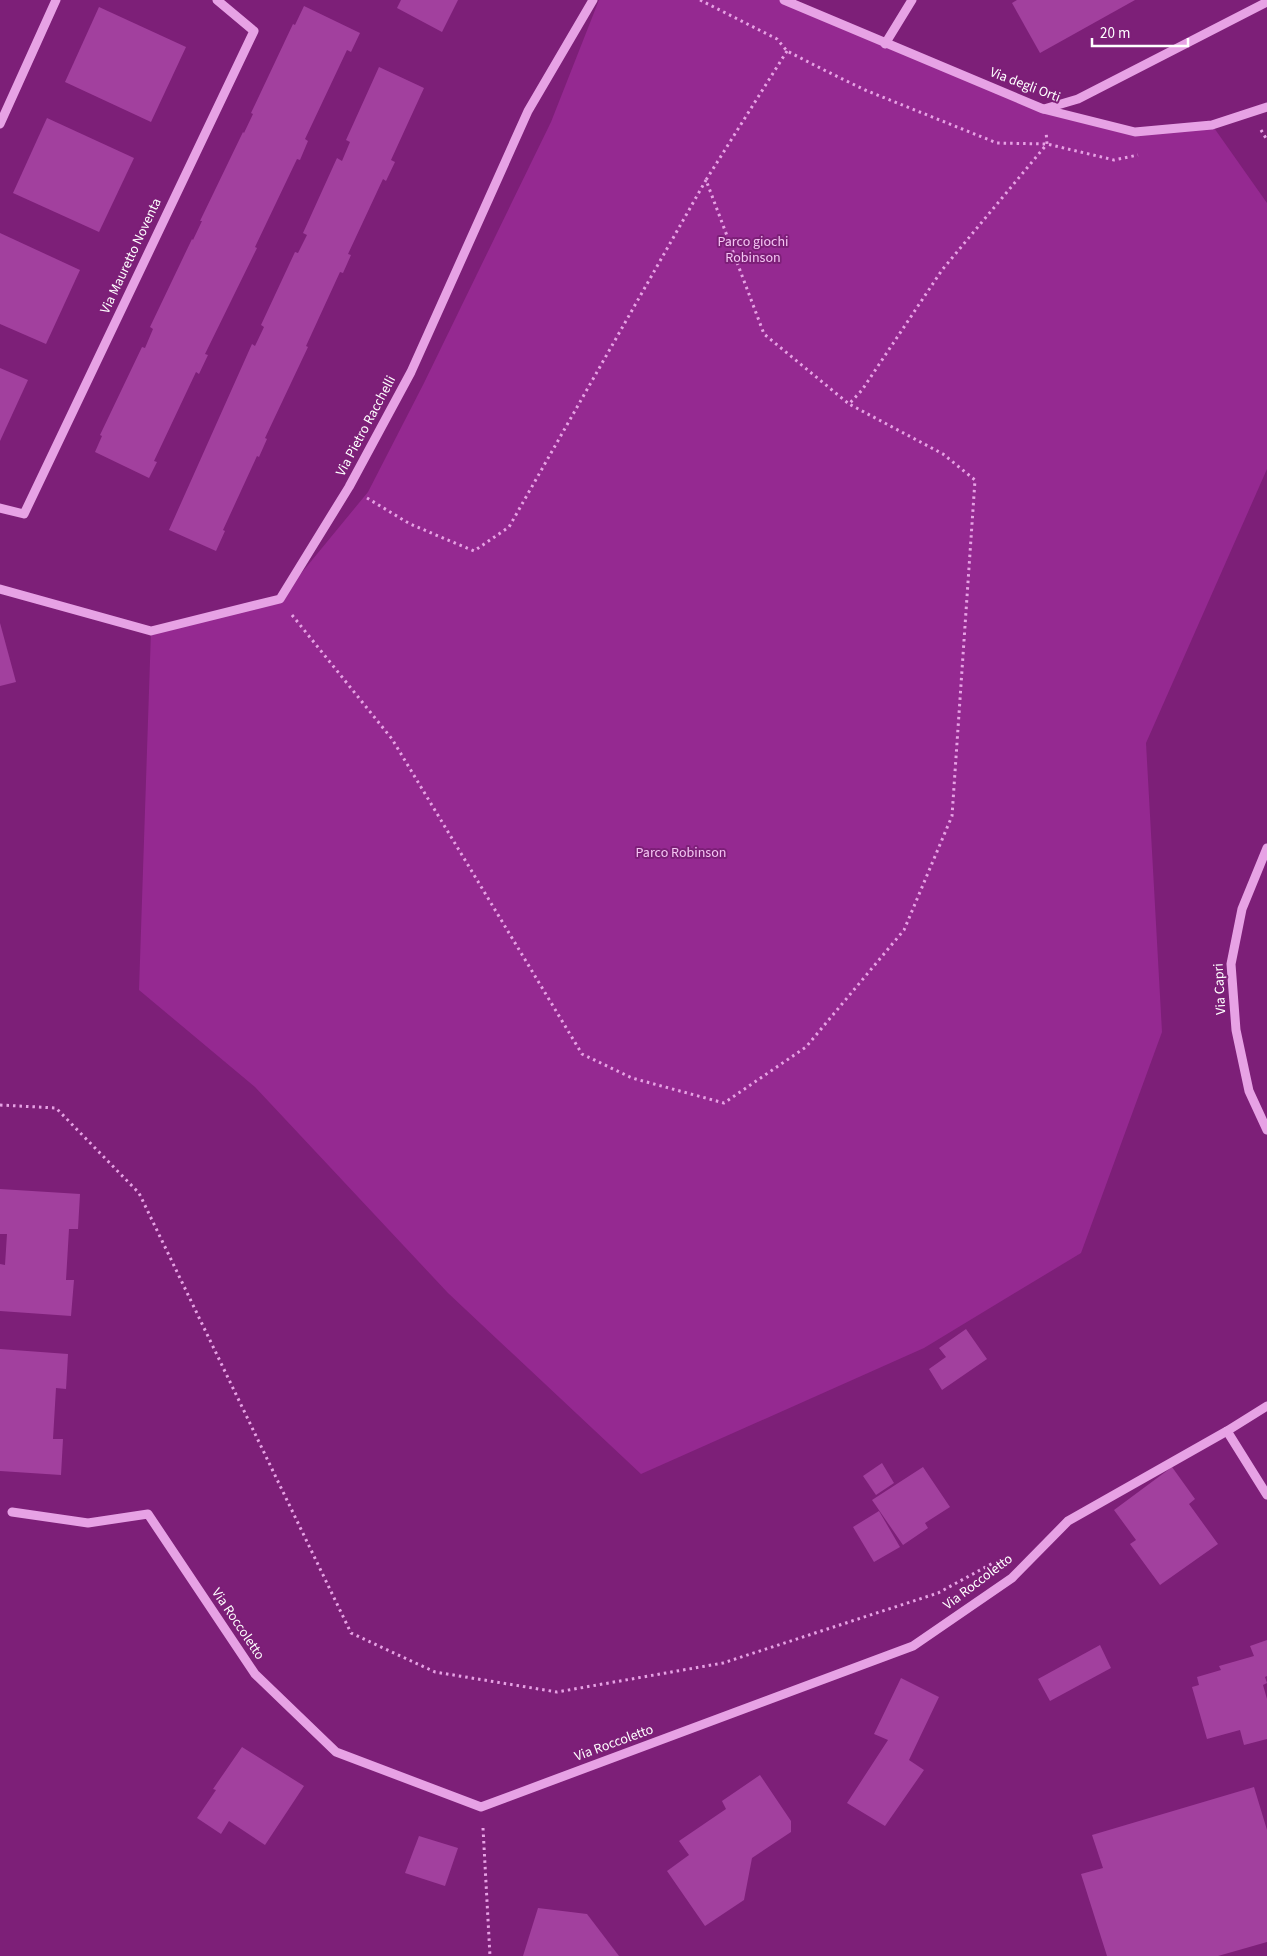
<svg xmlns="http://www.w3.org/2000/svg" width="1267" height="1956" font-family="'Source Sans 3',sans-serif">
<rect width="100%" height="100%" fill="#7d1f78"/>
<path fill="#952991" d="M 599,0 L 787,0 L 1043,109 L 1135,132 L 1212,125 L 1267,203 L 1267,469 L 1146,743 L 1162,1032 L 1081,1253 L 924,1348 L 641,1474 L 448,1293 L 255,1087 L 139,990 L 151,631 L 280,599 L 368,492 L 424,383 L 551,122 Z"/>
<g fill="#a2409e">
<path d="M 401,0 L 458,0 L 442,32 L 397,8 Z"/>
<path d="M 1017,0 L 1135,0 L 1040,53 L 1012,3 Z"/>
<path d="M 304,6 L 360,33 L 351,52 L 347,50 L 305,139 L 308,141 L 300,160 L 297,159 L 255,247 L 257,248 L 205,354 L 208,355 L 199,374 L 196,372 L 154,461 L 157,462 L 149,478 L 95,452 L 102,436 L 100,435 L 142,347 L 145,348 L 153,329 L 150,327 L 192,239 L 193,240 L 202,221 L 200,221 L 243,132 L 244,133 L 253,114 L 251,113 L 293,24 L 295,25 Z"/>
<path d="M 99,7 L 186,47 L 151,122 L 65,82 Z"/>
<path d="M 379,67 L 424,88 L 391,160 L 395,162 L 386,181 L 383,179 L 348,254 L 351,255 L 343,273 L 340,272 L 306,346 L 308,347 L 265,438 L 267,439 L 259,457 L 257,456 L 223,530 L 225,531 L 216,551 L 169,530 L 252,344 L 255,346 L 264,327 L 261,325 L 295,252 L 298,253 L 307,235 L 303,233 L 337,158 L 342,161 L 350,142 L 346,140 Z"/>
<path d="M 47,118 L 134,158 L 99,232 L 13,193 Z"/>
<path d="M 0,233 L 80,270 L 46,344 L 0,324 Z"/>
<path d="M 0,368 L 28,380 L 0,441 Z"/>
<path d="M 0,623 L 16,682 L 0,686 Z"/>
<path d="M 0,1189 L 80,1194 L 78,1229 L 69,1229 L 66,1280 L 74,1280 L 71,1316 L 0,1311 L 0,1264 L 5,1265 L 7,1234 L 0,1234 Z"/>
<path d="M 966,1329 L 987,1359 L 942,1390 L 929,1369 L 946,1357 L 939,1348 Z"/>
<path d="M 0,1349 L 68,1354 L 66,1389 L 56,1388 L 53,1439 L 63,1439 L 61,1475 L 0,1471 Z"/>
<path d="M 882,1463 L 894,1483 L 876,1495 L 863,1476 Z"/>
<path d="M 923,1467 L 950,1507 L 925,1523 L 928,1528 L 903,1545 L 872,1500 Z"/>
<path d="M 1172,1467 L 1195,1499 L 1189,1504 L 1218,1544 L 1160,1585 L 1130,1544 L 1136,1540 L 1114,1510 Z"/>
<path d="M 879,1511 L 900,1547 L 874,1562 L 853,1527 Z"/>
<path d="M 1267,1640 L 1267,1676 L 1265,1677 L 1267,1683 L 1263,1685 L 1267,1699 L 1267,1739 L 1244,1745 L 1240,1730 L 1207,1739 L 1192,1687 L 1199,1685 L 1197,1677 L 1221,1670 L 1219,1666 L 1254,1656 L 1250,1646 Z"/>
<path d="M 1100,1645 L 1111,1668 L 1050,1701 L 1038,1679 Z"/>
<path d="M 901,1678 L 939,1697 L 909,1760 L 924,1770 L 885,1826 L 847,1803 L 888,1740 L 874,1734 Z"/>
<path d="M 242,1747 L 304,1786 L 265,1845 L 229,1821 L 221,1834 L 197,1818 L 216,1790 L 213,1789 Z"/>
<path d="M 760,1775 L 791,1821 L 791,1832 L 752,1858 L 744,1900 L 705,1926 L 667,1871 L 689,1855 L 679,1841 L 726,1809 L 722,1801 Z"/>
<path d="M 1254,1787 L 1267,1830 L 1267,1942 L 1218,1956 L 1107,1956 L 1081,1874 L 1103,1868 L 1092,1835 Z"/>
<path d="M 419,1836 L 458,1848 L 445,1886 L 405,1873 Z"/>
<path d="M 538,1908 L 587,1914 L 619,1956 L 523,1956 Z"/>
</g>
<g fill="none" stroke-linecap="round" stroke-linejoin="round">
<g stroke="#e7a2e5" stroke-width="3" stroke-dasharray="2.5 4" stroke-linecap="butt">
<path d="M 700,0 L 777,39 L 787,51 L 824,70 L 865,90 L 997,143 L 1047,144 L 1114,160 L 1138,155"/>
<path d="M 787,51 L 706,180 L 764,334 L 849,404"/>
<path d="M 1261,130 L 1267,140"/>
<path d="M 367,498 L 410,524 L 474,551 L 509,527 L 706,180"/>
<path d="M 292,615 L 392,739 L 582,1054 L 632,1078 L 724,1103 L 806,1047 L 904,930 L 952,816 L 975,480 L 943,454 L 849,404 L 862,390 L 942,270 L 1047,144 L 1046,131"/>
<path d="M 0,1105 L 56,1108 L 139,1193 L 351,1633 L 435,1672 L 557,1692 L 723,1663 L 938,1593 L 993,1563"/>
<path d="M 483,1828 L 490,1956"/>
</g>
<g stroke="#e7a2e5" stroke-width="9">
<path d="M 784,0 L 1043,109 L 1135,132 L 1212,125 L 1267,107"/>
<path d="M 885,44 L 912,0"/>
<path d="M 1044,109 L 1078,99 L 1267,2"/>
<path d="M 0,124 L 56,0"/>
<path d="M 0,508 L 24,514 L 254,31 L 217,0"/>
<path d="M 0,589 L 151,631 L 280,599 L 349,487 L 411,372 L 528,111 L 593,0"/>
<path d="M 1267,848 L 1242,909 L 1231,964 L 1236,1030 L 1249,1091 L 1267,1130"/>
<path d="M 1227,1431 L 1267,1495"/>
<path d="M 12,1512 L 88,1523 L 148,1514 L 255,1674 L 336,1752 L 481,1807 L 913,1646 L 1012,1578 L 1068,1521 L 1227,1431 L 1267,1406"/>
</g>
</g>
<g text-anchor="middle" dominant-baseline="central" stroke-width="4" stroke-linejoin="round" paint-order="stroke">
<g font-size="14" fill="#fff" stroke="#7d1f78">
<text transform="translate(1025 85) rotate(21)">Via degli Orti</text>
<text transform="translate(131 256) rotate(-65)">Via Mauretto Noventa</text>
<text transform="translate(366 426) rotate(-62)">Via Pietro Racchelli</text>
<text transform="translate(1220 989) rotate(-93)">Via Capri</text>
<text transform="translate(978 1582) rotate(-37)">Via Roccoletto</text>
<text transform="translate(238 1624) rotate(56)">Via Roccoletto</text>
<text transform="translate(614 1743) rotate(-20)">Via Roccoletto</text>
</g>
<g font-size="14" fill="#f5c6f4" stroke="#7d1f78">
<text x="753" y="242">Parco giochi<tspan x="753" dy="16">Robinson</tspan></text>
<text x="681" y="853">Parco Robinson</text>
</g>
</g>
<path d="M1092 38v8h96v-8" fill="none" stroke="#ffffff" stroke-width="2.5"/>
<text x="1100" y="38" font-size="15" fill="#ffffff" stroke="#7d1f78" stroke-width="4" paint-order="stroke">20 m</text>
</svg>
